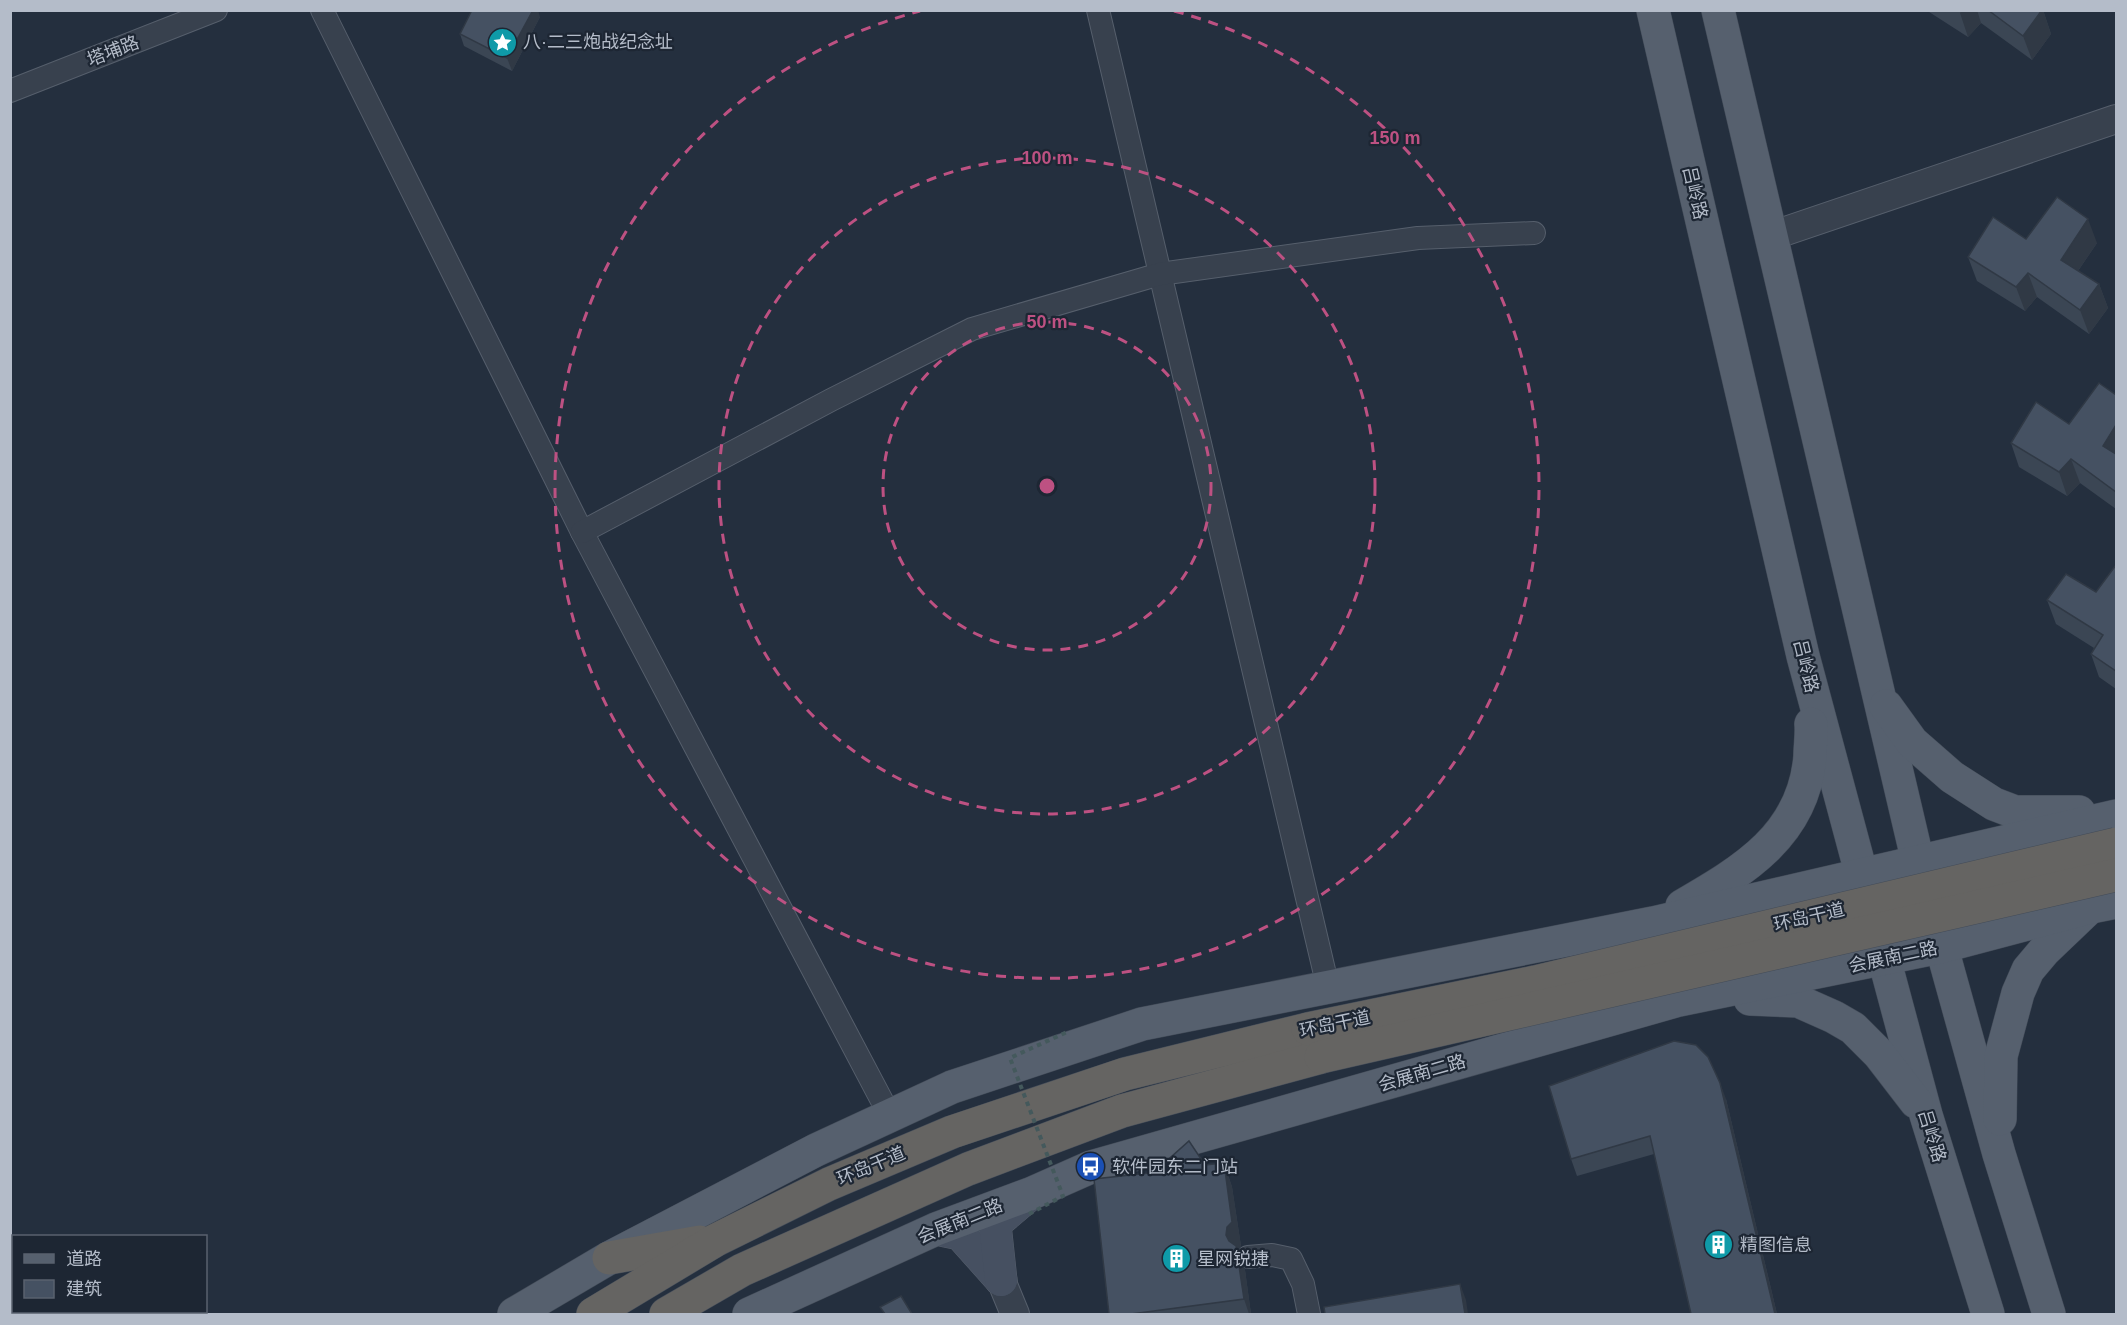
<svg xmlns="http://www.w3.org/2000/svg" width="2127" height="1325" font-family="Helvetica,'Noto Sans SC',sans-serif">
<rect width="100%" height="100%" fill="#242f3e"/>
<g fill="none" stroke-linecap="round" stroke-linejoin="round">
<defs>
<g id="minor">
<path d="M 322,10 L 582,532 L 890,1116"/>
<path d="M 1098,10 L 1328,987"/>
<path d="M 10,91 L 216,10"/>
<path d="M 582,532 L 831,400 L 972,329 L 1160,274 L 1418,238 L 1534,233"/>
<path d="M 1248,1257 L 1272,1255 L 1291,1259 L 1303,1284 L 1309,1314"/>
</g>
<g id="tertiary">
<path d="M 1771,236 L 2116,119"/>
<path d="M 1001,1280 L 1015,1314"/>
</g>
<g id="secondary">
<path d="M 936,1229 L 960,1234 L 1001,1280"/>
<path d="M 1001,1280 L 995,1224 L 1027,1197"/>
</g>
<g id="primary">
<path d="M 1653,10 L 1803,656 L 1926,1115 L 1988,1314"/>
<path d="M 1718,10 L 1918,862 L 1999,1154 L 2049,1314"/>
<path d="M 1886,706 L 1912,742 L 1952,777 L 1994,804 L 2015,812 L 2079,812"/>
<path d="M 1682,906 C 1744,870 1804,835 1810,756 C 1810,745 1812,734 1811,724"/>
<path d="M 1750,999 L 1798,1001 L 1834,1017 L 1853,1028 L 1879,1054 L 1916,1102"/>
<path d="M 2000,1119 L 2001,1056 L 2018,993 L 2028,970 L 2044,951 L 2088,909"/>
<path d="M 514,1314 L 609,1258 L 816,1150 L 952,1087 L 1142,1024 L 1653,923 L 2116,816"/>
<path d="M 749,1314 L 936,1229 L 1030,1194 L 1091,1167 L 1679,1000 L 1940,947 L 2091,907 L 2116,902"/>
</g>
<g id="trunk">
<path d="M 609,1258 L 700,1242"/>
<path d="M 593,1314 L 716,1240 L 829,1184 L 952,1132 L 1125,1074 L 1308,1029"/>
<path d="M 666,1314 L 742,1270 L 968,1169 L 1122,1111 L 1321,1057"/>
</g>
</defs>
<use href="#minor" stroke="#565f6c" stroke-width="24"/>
<use href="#tertiary" stroke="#565f6c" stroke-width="30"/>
<use href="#secondary" stroke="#565f6c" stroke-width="33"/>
<use href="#primary" stroke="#414a57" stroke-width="34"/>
<use href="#trunk" stroke="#434c59" stroke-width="34"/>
<use href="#minor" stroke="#38414e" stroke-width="22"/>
<use href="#tertiary" stroke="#38414e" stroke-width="28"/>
<use href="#secondary" stroke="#465061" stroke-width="32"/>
<use href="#primary" stroke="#56606e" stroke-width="33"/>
<use href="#trunk" stroke="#656462" stroke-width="33"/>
<defs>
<g id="trunk-bridge">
<path d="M 1308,1029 L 1535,982 L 2116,844"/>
<path d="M 1321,1057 L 2116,875"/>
</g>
</defs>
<use href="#trunk-bridge" stroke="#434c59" stroke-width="34" stroke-linecap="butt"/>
<path stroke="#44595c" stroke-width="4" stroke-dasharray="4.5 4.5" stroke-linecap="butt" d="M 1029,1214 L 1063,1196 L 1010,1058 L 1067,1032"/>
<use href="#trunk-bridge" stroke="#656462" stroke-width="33"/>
</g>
<g fill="#3b4654">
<path d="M 1926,10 L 2043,10 L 2051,34 L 2032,60 L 1981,23 L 1968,37 Z"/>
<path d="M 540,17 L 512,71 L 464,46 L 460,34 Z"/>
<path d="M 2026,239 L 2097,243 L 2078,271 L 2099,284 L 2108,308 L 2089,334 L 2037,297 L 2025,311 L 1977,281 L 1968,257 Z"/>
<path d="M 2116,395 L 2116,509 L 2080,483 L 2067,496 L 2019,467 L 2011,443 L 2069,424 Z"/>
<path d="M 2116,565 L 2116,689 L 2099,677 L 2091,654 L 2094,648 L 2056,624 L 2047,600 L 2096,592 Z"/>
<path d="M 1726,1099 L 1777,1314 L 1691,1314 L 1654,1154 L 1577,1176 L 1571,1159 Z"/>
<path d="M 1170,1158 L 1205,1165 L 1224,1163 L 1232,1187 L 1241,1246 L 1237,1250 L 1245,1270 L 1251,1314 L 1109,1314 L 1175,1170 Z"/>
</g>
<g fill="#303945">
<path d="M 533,10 L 538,10 L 540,17 L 512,71 L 507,58 Z"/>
<path d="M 1962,10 L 1977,10 L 1981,23 L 1968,37 L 1960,13 Z"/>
<path d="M 2043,10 L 2051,34 L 2032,60 L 2023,36 Z"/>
<path d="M 2088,219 L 2097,243 L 2069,284 L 2061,260 Z"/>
<path d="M 2028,273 L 2037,297 L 2025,311 L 2016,287 Z"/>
<path d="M 2099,284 L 2108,308 L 2089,334 L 2080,310 Z"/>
<path d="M 2116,425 L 2116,462 L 2103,446 Z"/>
<path d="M 2071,459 L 2080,483 L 2067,496 L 2059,472 Z"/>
<path d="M 1720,1083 L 1726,1099 L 1777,1314 L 1775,1314 Z"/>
<path d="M 1224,1163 L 1232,1187 L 1241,1246 L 1237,1250 L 1245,1270 L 1251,1314 L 1249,1314 L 1244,1299 L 1235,1259 L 1226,1235 L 1227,1227 Z"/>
<path d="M 1460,1284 L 1466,1300 L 1468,1314 L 1465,1314 Z"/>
</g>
<g fill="#455162" stroke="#303945" stroke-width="1.5">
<path d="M 472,10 L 533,10 L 507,58 L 460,34 Z"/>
<path d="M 1988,10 L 2042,10 L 2023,36 Z"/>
<path d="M 2057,197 L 2088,219 L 2061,260 L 2099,284 L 2080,310 L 2028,273 L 2016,287 L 1968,257 L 1993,217 L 2026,239 Z"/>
<path d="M 2099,383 L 2116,395 L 2116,425 L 2103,446 L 2116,454 L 2116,492 L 2071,459 L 2059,472 L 2011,443 L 2036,402 L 2069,424 Z"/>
<path d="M 2116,565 L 2116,671 L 2091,654 L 2103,635 L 2047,600 L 2066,574 L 2096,592 Z"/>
<path d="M 1674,1041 L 1696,1045 L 1708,1057 L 1720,1083 L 1775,1314 L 1691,1314 L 1650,1136 L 1571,1159 L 1549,1086 Z"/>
<path d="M 1189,1141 L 1205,1165 L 1224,1163 L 1232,1222 L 1227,1227 L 1226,1235 L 1229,1241 L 1236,1246 L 1244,1299 L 1131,1314 L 1109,1314 L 1094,1179 L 1178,1170 L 1170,1158 Z"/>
<path d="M 1460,1284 L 1465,1314 L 1325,1314 L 1324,1307 Z"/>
<path d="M 901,1296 L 912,1314 L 885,1314 L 880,1307 Z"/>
</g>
<g fill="none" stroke="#bd5182" stroke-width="3" stroke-dasharray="10 8">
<circle cx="1047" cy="486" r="164"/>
<circle cx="1047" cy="486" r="328"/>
<path d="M1174 11A492 492 0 1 1 920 11"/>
</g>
<defs>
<symbol id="sight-disc" viewBox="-11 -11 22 22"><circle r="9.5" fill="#0f9aa8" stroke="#1d2633"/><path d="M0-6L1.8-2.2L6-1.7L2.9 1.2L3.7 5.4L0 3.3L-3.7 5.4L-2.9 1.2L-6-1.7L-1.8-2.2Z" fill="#fff"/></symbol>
<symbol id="bus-disc" viewBox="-11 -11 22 22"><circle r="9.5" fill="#1a4fb4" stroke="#1d2633"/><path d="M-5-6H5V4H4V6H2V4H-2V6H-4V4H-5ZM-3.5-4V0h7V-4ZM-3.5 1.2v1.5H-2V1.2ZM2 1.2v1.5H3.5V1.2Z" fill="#fff"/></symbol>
<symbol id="building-disc" viewBox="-11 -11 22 22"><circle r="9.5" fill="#0f9aa8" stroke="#1d2633"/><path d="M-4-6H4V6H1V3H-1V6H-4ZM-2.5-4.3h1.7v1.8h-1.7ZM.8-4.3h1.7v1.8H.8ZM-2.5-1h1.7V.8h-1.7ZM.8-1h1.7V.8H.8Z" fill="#fff"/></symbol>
</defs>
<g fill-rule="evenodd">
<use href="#sight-disc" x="486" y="26" width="33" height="33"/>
<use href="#bus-disc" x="1074" y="1150" width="33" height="33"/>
<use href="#building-disc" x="1702" y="1228" width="33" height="33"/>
<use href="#building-disc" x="1160" y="1242" width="33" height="33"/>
</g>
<g text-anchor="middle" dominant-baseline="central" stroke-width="4.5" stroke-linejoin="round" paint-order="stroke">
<g font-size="18" fill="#b4bcc9" stroke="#1d2633" text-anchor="start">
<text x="523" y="42">八·二三炮战纪念址</text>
<text x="1112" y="1167">软件园东二门站</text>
<text x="1740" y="1245">精图信息</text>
<text x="1197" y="1259">星网锐捷</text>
</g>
<g font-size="18" fill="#b4bcc9" stroke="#1d2633">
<text transform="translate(113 51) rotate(-21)">塔埔路</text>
<text transform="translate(1695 193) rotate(77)">吕岭路</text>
<text transform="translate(1806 666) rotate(76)">吕岭路</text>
<text transform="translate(1809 917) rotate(-13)">环岛干道</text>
<text transform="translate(1893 957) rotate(-12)">会展南二路</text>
<text transform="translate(1335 1024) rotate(-12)">环岛干道</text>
<text transform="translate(1422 1073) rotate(-16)">会展南二路</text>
<text transform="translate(1932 1136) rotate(73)">吕岭路</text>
<text transform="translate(871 1166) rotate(-23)">环岛干道</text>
<text transform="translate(960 1221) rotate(-22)">会展南二路</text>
</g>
</g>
<circle cx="1047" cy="486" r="9" fill="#bd5182" stroke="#1d2633" stroke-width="3"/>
<g font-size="18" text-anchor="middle" font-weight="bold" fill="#bd5182" stroke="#1d2633" stroke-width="4.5" stroke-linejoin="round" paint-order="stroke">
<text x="1395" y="144">150 m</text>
<text x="1047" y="164">100 m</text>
<text x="1047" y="328">50 m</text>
</g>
<rect width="2127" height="1325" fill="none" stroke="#b4bcc9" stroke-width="24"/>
<rect x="12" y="1235" width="195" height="78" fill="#1d2633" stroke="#59626f" stroke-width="1.5"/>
<rect x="24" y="1254" width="30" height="9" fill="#56606e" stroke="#59626f" stroke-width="1.5"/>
<text x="66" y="1265" font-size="18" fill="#b4bcc9">道路</text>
<rect x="24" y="1280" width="30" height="18" fill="#455162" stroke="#59626f" stroke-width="1.5"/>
<text x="66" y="1295" font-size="18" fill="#b4bcc9">建筑</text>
</svg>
